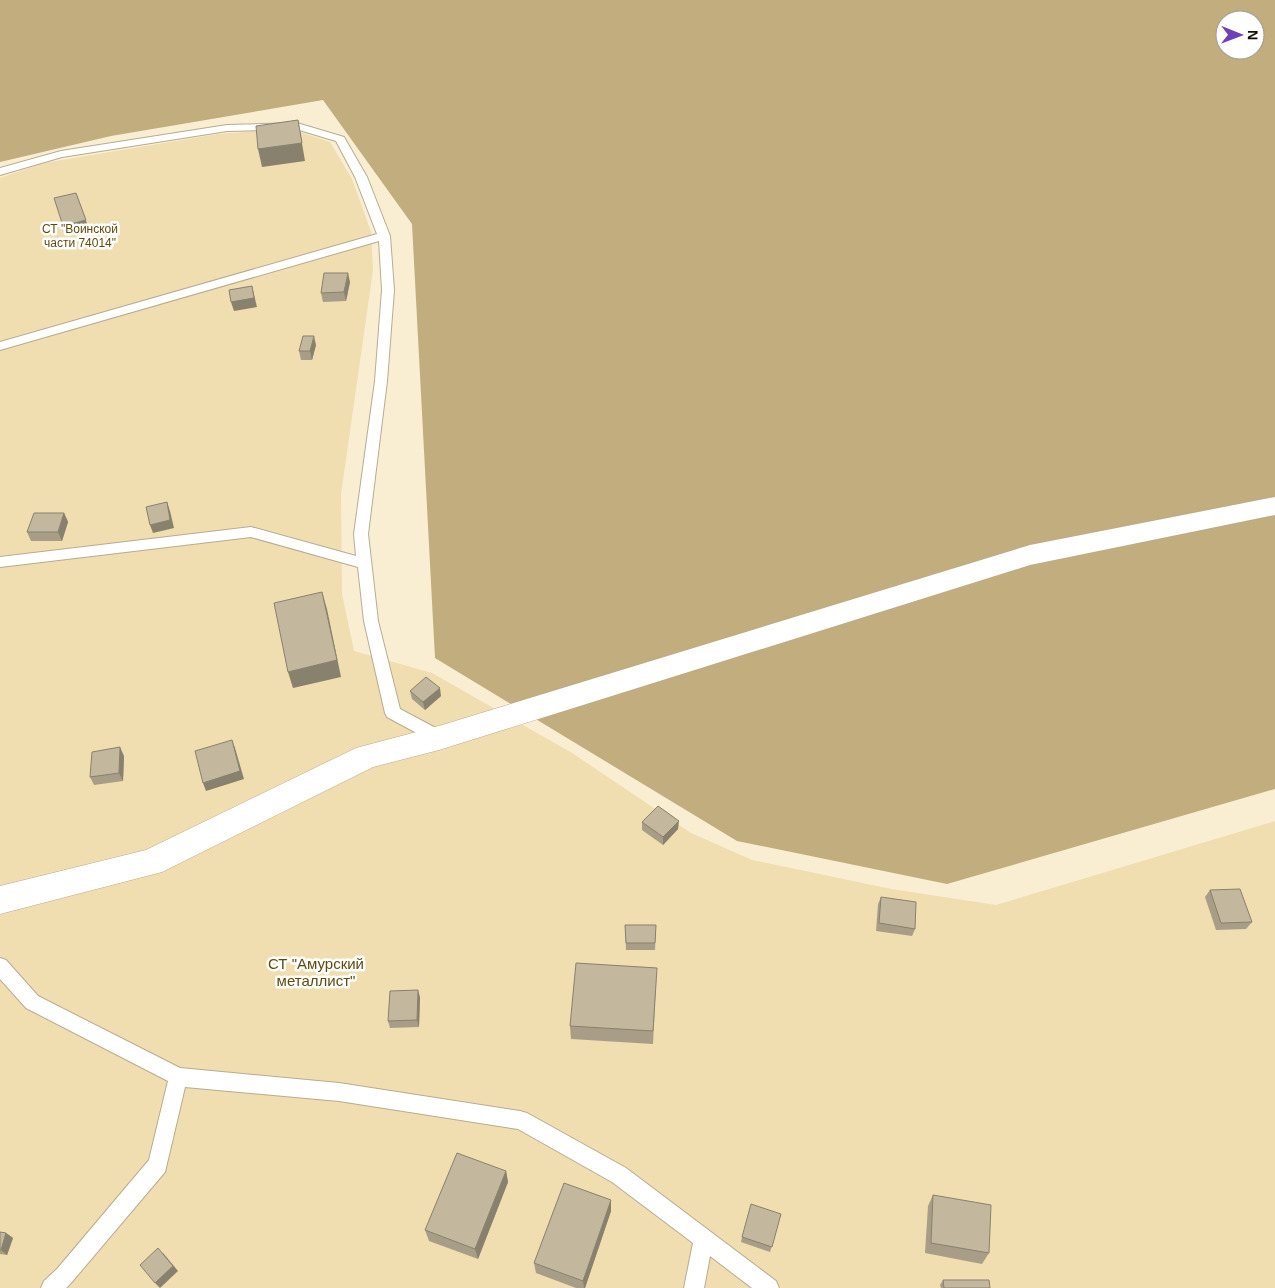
<svg xmlns="http://www.w3.org/2000/svg" width="1275" height="1288" font-family="Helvetica,sans-serif">
<rect width="100%" height="100%" fill="#f9eed2"/>
<path fill="#f0ddb0" d="M 269,130 L 297,131 L 330,142 L 352,179 L 371,232 L 373,270 L 341,494 L 342,594 L 354,651 L 432,673 L 572,753 L 691,833 L 752,860 L 891,889 L 996,905 L 1275,821 L 1275,1288 L 0,1288 L 0,178 L 44,163 L 218,134 Z"/>
<path fill="#c1ad7d" fill-rule="evenodd" d="M 0,0 L 1275,0 L 1275,789 L 947,884 L 737,841 L 435,658 L 412,224 L 323,100 L 111,136 L 0,162 ZM 1225,20 L 1255,20 L 1255,50 L 1225,50 Z"/>
<g fill="none" stroke-linecap="round" stroke-linejoin="round">
<defs>
<g id="service">
<path d="M 297,123 L 344,137 L 367,177 L 390,236 L 394,290 L 387,381 L 368,534 L 378,621 L 400,709 L 445,733 L 447,738 L 445,743 L 439,745 L 387,717 L 385,713 L 364,621 L 358,567 L 251,537 L 0,567 L 0,557 L 251,527 L 356,556 L 354,534 L 375,381 L 382,290 L 379,241 L 0,350 L 0,342 L 377,234 L 355,177 L 336,141 L 296,129 L 227,131 L 62,157 L 0,175 L 0,168 L 61,151 L 227,125 Z"/>
<path d="M 0,958 L 6,960 L 38,996 L 180,1068 L 339,1083 L 520,1111 L 527,1113 L 626,1168 L 776,1281 L 779,1288 L 752,1288 L 710,1256 L 704,1288 L 684,1288 L 693,1243 L 612,1182 L 518,1129 L 339,1101 L 185,1087 L 165,1172 L 71,1283 L 66,1288 L 41,1288 L 44,1281 L 57,1269 L 149,1160 L 168,1081 L 26,1008 L 0,979 Z"/>
</g>
<path id="minor" d="M 1275,497 L 1275,515 L 1030,565 L 439,750 L 373,767 L 162,872 L 0,914 L 0,886 L 146,850 L 356,748 L 439,726 L 1030,545 Z"/>
</defs>
<use href="#service" stroke="#b7ac92" stroke-width="2"/>
<use href="#minor" stroke="#b7ac92" stroke-width="1"/>
<use href="#service" fill="#fff" fill-rule="evenodd"/>
<use href="#minor" fill="#fff" fill-rule="evenodd"/>
</g>
<g fill="#a89e87">
<path d="M 350,282 L 346,301 L 323,302 L 321,293 Z"/>
<path d="M 316,345 L 312,360 L 301,360 L 299,351 Z"/>
<path d="M 64,513 L 68,522 L 62,541 L 31,541 L 27,532 Z"/>
<path d="M 410,691 L 441,696 L 425,710 L 412,699 Z"/>
<path d="M 124,756 L 123,781 L 94,785 L 90,777 Z"/>
<path d="M 642,822 L 678,829 L 663,845 L 642,830 Z"/>
<path d="M 1210,890 L 1252,922 L 1246,929 L 1216,930 L 1205,897 Z"/>
<path d="M 881,897 L 915,929 L 912,936 L 876,931 L 878,904 Z"/>
<path d="M 625,925 L 656,925 L 655,950 L 626,950 Z"/>
<path d="M 656,982 L 653,1044 L 571,1039 L 570,1026 Z"/>
<path d="M 420,997 L 419,1027 L 390,1028 L 388,1021 Z"/>
<path d="M 506,1171 L 508,1182 L 478,1259 L 429,1241 L 425,1230 Z"/>
<path d="M 933,1195 L 989,1253 L 982,1264 L 925,1253 L 928,1206 Z"/>
<path d="M 611,1200 L 611,1211 L 585,1288 L 576,1288 L 536,1273 L 534,1263 Z"/>
<path d="M 781,1214 L 770,1252 L 741,1242 L 742,1237 Z"/>
<path d="M 0,1232 L 6,1233 L 13,1238 L 7,1255 L 0,1254 Z"/>
<path d="M 943,1280 L 990,1288 L 941,1288 L 940,1285 Z"/>
</g>
<g fill="#88816e">
<path d="M 298,120 L 305,161 L 262,167 L 258,149 Z"/>
<path d="M 76,193 L 89,229 L 67,235 L 63,226 Z"/>
<path d="M 348,273 L 350,282 L 346,301 L 344,292 Z"/>
<path d="M 252,286 L 257,307 L 234,311 L 231,302 Z"/>
<path d="M 314,336 L 316,345 L 312,360 L 310,351 Z"/>
<path d="M 167,502 L 170,511 L 174,528 L 153,533 L 150,525 Z"/>
<path d="M 64,513 L 68,522 L 62,541 L 58,532 Z"/>
<path d="M 322,592 L 327,609 L 341,677 L 293,688 L 288,672 Z"/>
<path d="M 440,688 L 441,696 L 425,710 L 423,702 Z"/>
<path d="M 232,740 L 235,748 L 244,779 L 206,791 L 203,783 Z"/>
<path d="M 120,747 L 124,756 L 123,781 L 119,773 Z"/>
<path d="M 679,821 L 678,829 L 663,845 L 663,837 Z"/>
<path d="M 418,990 L 420,997 L 419,1027 L 417,1020 Z"/>
<path d="M 506,1171 L 508,1182 L 478,1259 L 475,1249 Z"/>
<path d="M 611,1200 L 611,1211 L 585,1288 L 584,1288 L 583,1281 Z"/>
<path d="M 6,1233 L 13,1238 L 7,1255 L 1,1250 Z"/>
<path d="M 163,1253 L 178,1271 L 160,1288 L 155,1283 Z"/>
</g>
<g fill="#c3b89d" stroke="#88816e">
<path d="M 298,120 L 302,143 L 258,149 L 256,126 Z"/>
<path d="M 76,193 L 86,220 L 63,226 L 54,198 Z"/>
<path d="M 324,273 L 348,273 L 344,292 L 321,293 Z"/>
<path d="M 252,286 L 254,298 L 231,302 L 229,290 Z"/>
<path d="M 303,336 L 314,336 L 310,351 L 299,351 Z"/>
<path d="M 167,502 L 170,520 L 150,525 L 146,507 Z"/>
<path d="M 34,513 L 64,513 L 58,532 L 27,532 Z"/>
<path d="M 322,592 L 337,660 L 288,672 L 274,603 Z"/>
<path d="M 426,677 L 440,688 L 423,702 L 410,691 Z"/>
<path d="M 232,740 L 240,771 L 203,783 L 195,751 Z"/>
<path d="M 120,747 L 119,773 L 90,777 L 92,752 Z"/>
<path d="M 658,806 L 679,821 L 663,837 L 642,822 Z"/>
<path d="M 1240,889 L 1252,922 L 1221,923 L 1210,890 Z"/>
<path d="M 881,897 L 916,902 L 915,929 L 879,923 Z"/>
<path d="M 625,925 L 656,925 L 655,943 L 626,943 Z"/>
<path d="M 576,963 L 657,968 L 653,1031 L 570,1026 Z"/>
<path d="M 418,990 L 417,1020 L 388,1021 L 390,991 Z"/>
<path d="M 457,1153 L 506,1171 L 475,1249 L 425,1230 Z"/>
<path d="M 564,1183 L 611,1200 L 583,1281 L 534,1263 Z"/>
<path d="M 933,1195 L 991,1205 L 989,1253 L 931,1243 Z"/>
<path d="M 751,1204 L 781,1214 L 772,1247 L 742,1237 Z"/>
<path d="M 0,1232 L 6,1233 L 1,1250 L 0,1250 Z"/>
<path d="M 158,1248 L 173,1266 L 155,1283 L 140,1265 Z"/>
<path d="M 943,1280 L 989,1280 L 990,1288 L 944,1288 Z"/>
</g>
<g text-anchor="middle" dominant-baseline="central" stroke-width="5" stroke-linejoin="round" paint-order="stroke">
<g font-size="12" fill="#5f4a0e" stroke="#fff">
<text x="80" y="229">СТ "Воинской<tspan x="80" dy="14">части 74014"</tspan></text>
</g>
<g font-size="15" fill="#5f4a0e" stroke="#fff">
<text x="316" y="963">СТ "Амурский<tspan x="316" dy="17">металлист"</tspan></text>
</g>
</g>
<g transform="translate(1240 35) rotate(91)"><circle r="24" fill="#ffffff" stroke="#a09e9b"/>
<path d="M0-4L9 19L0 12L-9 19Z" fill="#703fb7"/>
<text y="-8" font-size="14" font-weight="bold" text-anchor="middle" fill="#110d05">N</text>
</g>
</svg>
